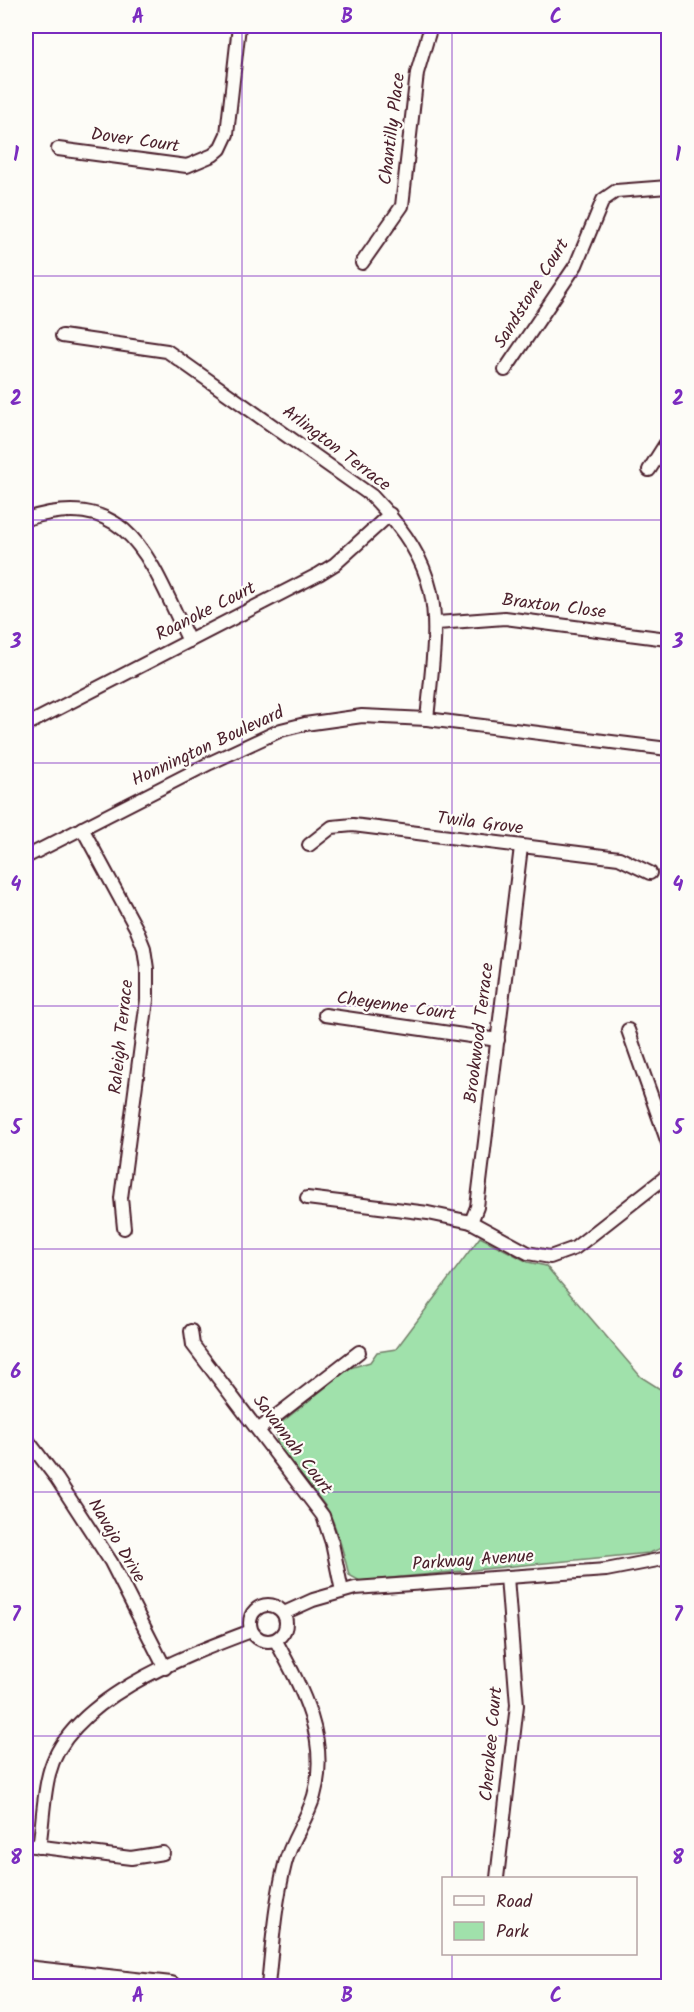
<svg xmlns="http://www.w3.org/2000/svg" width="694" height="2012" font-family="Kalam,sans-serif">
<rect width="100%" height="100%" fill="#fdfcf7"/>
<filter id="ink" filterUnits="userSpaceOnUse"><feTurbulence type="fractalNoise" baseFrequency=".0167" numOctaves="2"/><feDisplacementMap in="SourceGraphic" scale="12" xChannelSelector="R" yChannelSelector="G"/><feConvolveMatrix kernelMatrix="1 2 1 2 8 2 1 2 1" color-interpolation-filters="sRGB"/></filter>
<g filter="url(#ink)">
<path fill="#a0e1ab" stroke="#75806b" stroke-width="1.5" d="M 480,1237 L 528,1262 L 546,1266 L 641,1377 L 668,1394 L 668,1546 L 649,1553 L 360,1581 L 349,1575 C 344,1554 338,1532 329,1512 C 316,1487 268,1455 277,1426 L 350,1368 L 370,1362 L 377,1352 L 396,1349 Z"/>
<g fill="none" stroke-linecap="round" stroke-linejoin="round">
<defs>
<g id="street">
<path d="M 58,149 L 187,166 L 213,155 L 220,149 L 227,134 L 239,26"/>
<path d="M 362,263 L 402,206 L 417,73 L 431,26"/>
<path d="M 62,336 L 167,351 L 372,496 C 449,576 437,617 427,719"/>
<path d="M 505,370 L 576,265 L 603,200 L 616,191 L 668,187"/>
<path d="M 649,470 L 668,440"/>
<path d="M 26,519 C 131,485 151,564 189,641"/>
<path d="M 437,623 L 505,618 L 667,639"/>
<path d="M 26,725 L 319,574 L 335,564 L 390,514"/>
<path d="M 82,828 L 136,928 L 144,948 L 147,969 L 147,1000 L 121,1198 L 124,1228"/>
<path d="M 309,845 L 332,827 L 353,825 L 619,858 L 650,873"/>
<path d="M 26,857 L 210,763 L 281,730 L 305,724 L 362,716 L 427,719 L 668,749"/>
<path d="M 325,1015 L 498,1040"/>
<path d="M 628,1030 L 668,1143"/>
<path d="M 307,1198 L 428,1213 L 471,1222 L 528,1253 L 550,1257 L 575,1248 L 668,1175"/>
<path d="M 471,1222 L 477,1207 L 521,847"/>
<path d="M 191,1331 L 193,1345 L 323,1516 L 332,1543 L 342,1591"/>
<path d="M 258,1430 L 359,1352"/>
<path d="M 26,1438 L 57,1479 L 111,1562 L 165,1668"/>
<circle cx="268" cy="1623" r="18"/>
<path d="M 284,1613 L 313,1600 L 355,1588 L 606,1570 L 668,1558"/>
<path d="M 26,1845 L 131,1858 L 163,1853"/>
<path d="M 39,1847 C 43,1823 43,1797 49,1774 C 67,1699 187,1655 251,1631"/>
<path d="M 497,1878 L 517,1705 L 507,1577"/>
<path d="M 268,1986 C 272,1946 275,1903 285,1864 C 291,1840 307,1820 314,1796 C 330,1740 302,1689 276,1641"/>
</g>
<path id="secondary" d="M 26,1970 L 171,1986"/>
</defs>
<use href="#street" stroke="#4a1f2b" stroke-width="16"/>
<use href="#secondary" stroke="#4a1f2b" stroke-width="22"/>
<use href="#street" stroke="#fdfcf7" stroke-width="12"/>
<use href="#secondary" stroke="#fdfcf7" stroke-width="18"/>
</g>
</g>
<path fill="none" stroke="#7b2cbf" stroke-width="1.5" stroke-opacity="0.55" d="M 242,26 L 242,1986M 452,26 L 452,1878M 26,276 L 668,276M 26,520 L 668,520M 26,763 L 668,763M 26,1006 L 668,1006M 26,1249 L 668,1249M 26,1492 L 668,1492M 26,1736 L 668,1736M 452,1954 L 452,1986"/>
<g text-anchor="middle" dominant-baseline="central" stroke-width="4.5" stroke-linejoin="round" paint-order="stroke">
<g font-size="18" fill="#4a1f2b" stroke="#fdfcf7">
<text transform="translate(393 129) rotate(-83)">Chantilly Place</text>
<text transform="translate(135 141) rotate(8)">Dover Court</text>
<text transform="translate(532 294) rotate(-58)">Sandstone Court</text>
<text transform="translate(336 449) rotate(37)">Arlington Terrace</text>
<text transform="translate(554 607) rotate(7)">Braxton Close</text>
<text transform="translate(206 612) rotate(-27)">Roanoke Court</text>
<text transform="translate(208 747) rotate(-25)">Honnington Boulevard</text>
<text transform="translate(480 824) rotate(7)">Twila Grove</text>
<text transform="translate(396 1007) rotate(8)">Cheyenne Court</text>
<text transform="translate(480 1033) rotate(-83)">Brookwood Terrace</text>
<text transform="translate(122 1037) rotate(-84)">Raleigh Terrace</text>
<text transform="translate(292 1445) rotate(53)">Savannah Court</text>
<text transform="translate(116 1541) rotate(59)">Navajo Drive</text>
<text transform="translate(473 1561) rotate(-4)">Parkway Avenue</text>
<text transform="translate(492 1744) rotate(-85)">Cherokee Court</text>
</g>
</g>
<rect width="694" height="2012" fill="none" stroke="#fdfcf7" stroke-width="66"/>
<rect x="442" y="1877" width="195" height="78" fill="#fdfcf7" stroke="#b5a4a5" stroke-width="1.5"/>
<rect x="454" y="1896" width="30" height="9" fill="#fdfcf7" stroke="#b5a4a5" stroke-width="1.5"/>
<text x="496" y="1907" font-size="18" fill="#4a1f2b">Road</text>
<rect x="454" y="1922" width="30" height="18" fill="#a0e1ab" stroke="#b5a4a5" stroke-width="1.5"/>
<text x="496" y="1937" font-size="18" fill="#4a1f2b">Park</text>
<rect x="33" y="33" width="628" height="1946" fill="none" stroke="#7b2cbf" stroke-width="2"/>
<g font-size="20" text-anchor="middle" font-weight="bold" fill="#7b2cbf">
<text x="138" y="23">A</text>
<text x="347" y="23">B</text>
<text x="556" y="23">C</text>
<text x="16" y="161">1</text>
<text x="678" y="161">1</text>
<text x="16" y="405">2</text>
<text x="678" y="405">2</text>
<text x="16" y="648">3</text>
<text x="678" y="648">3</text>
<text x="16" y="891">4</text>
<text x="678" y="891">4</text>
<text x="16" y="1134">5</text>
<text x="678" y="1134">5</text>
<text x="16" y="1378">6</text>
<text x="678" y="1378">6</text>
<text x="16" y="1621">7</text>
<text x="678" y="1621">7</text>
<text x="16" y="1864">8</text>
<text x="678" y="1864">8</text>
<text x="138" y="2002">A</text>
<text x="347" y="2002">B</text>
<text x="556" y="2002">C</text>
</g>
</svg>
